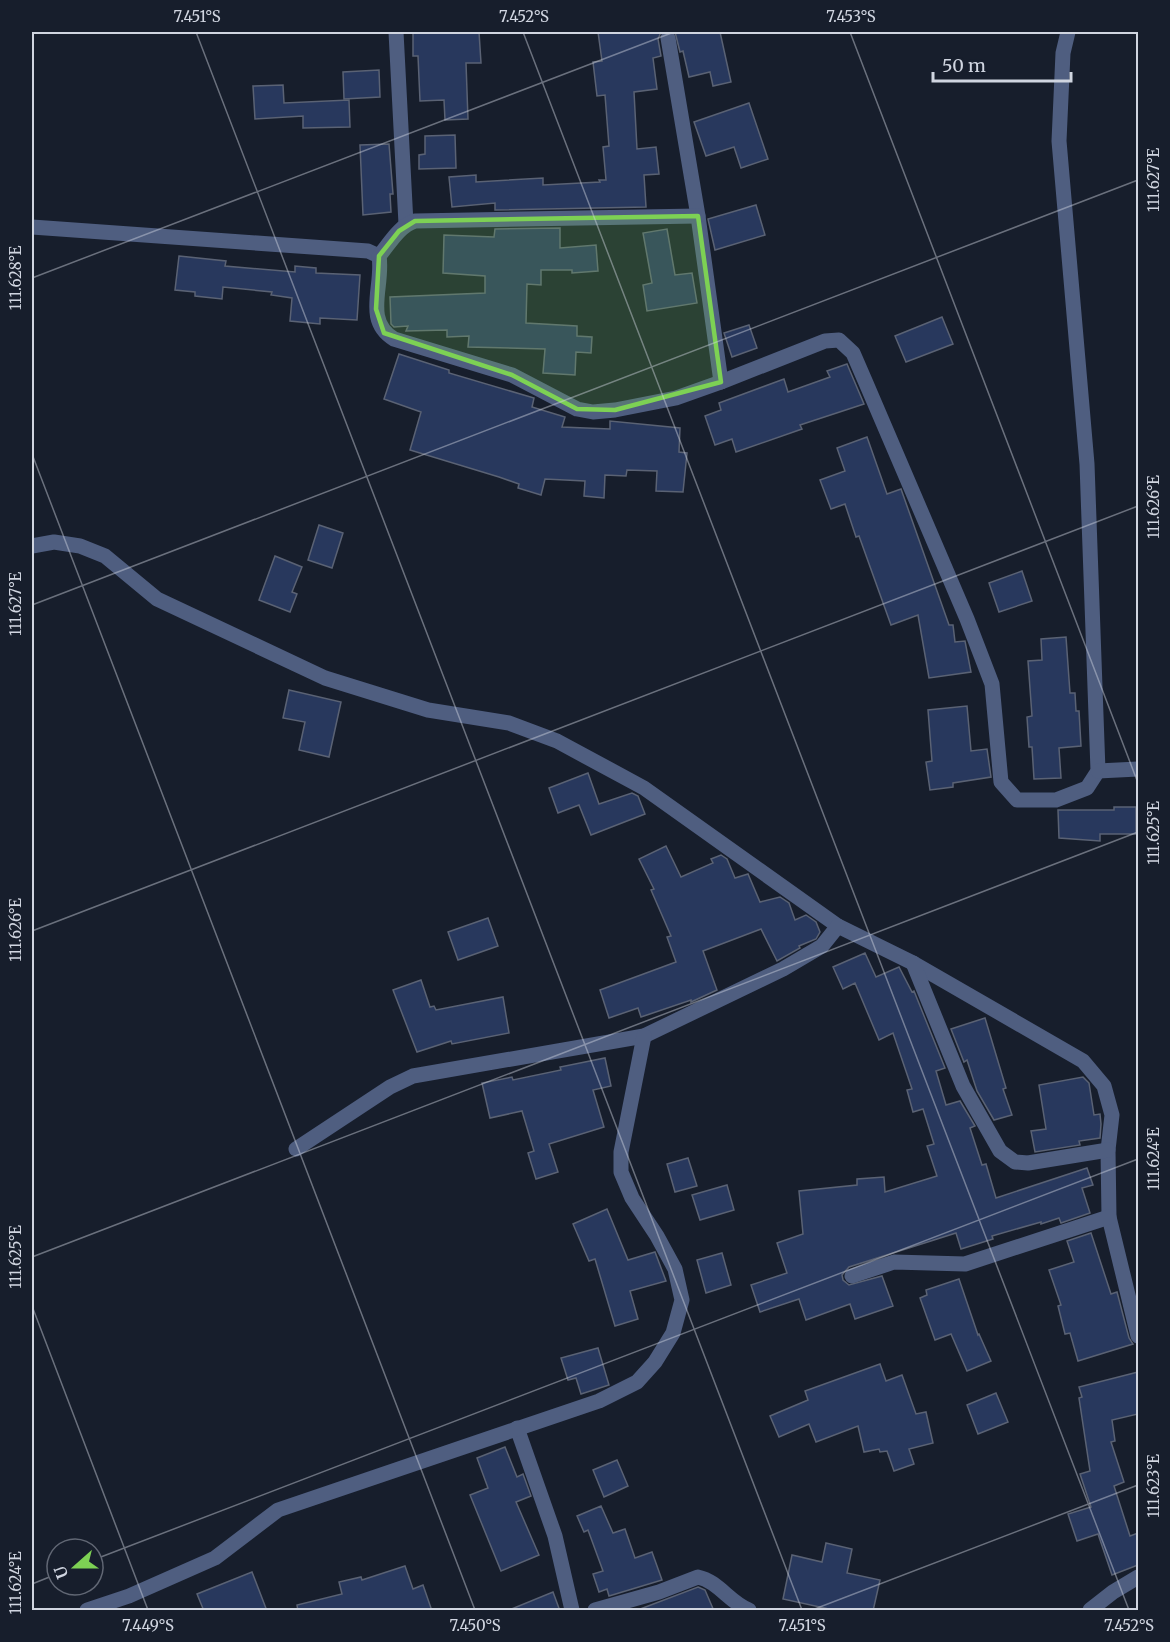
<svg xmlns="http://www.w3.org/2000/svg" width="1170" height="1642" font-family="Merriweather,serif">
<rect width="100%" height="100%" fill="#171e2c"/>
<g fill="#28385d" stroke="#5a6274" stroke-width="1.5">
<path d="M 413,32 L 479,32 L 481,63 L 466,63 L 468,119 L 445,120 L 444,100 L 420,101 L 418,56 L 413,56 Z"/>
<path d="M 598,32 L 661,32 L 658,39 L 661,56 L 653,58 L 657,89 L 634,92 L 637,149 L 656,147 L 659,174 L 644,175 L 646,207 L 495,210 L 495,203 L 452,207 L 449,177 L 476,175 L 476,182 L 543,178 L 543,185 L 600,182 L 599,180 L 606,180 L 603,147 L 609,146 L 605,95 L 597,96 L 593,62 L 602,61 Z"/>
<path d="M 675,32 L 720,32 L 731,82 L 713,86 L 710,72 L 689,77 L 683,51 L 680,52 Z"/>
<path d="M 379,70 L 380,97 L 344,99 L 343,72 Z"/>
<path d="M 283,85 L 284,103 L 349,100 L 350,127 L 303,128 L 303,116 L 255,119 L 253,86 Z"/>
<path d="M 749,103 L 768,159 L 741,168 L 734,147 L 706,156 L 694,122 Z"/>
<path d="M 455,135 L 456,168 L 419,169 L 419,155 L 425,154 L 425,136 Z"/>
<path d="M 389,144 L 393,194 L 390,194 L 391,212 L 363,215 L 360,145 Z"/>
<path d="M 756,205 L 765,235 L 715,250 L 708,219 Z"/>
<path d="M 560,228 L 560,248 L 596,245 L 598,271 L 572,273 L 572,270 L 541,270 L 541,285 L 527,284 L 526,323 L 577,326 L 577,336 L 592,337 L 591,353 L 576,352 L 575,375 L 543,373 L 545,349 L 468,347 L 469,336 L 447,337 L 447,330 L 406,331 L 408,326 L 394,327 L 391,324 L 390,297 L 485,293 L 485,276 L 443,273 L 444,235 L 494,237 L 495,229 Z"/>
<path d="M 667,229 L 675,275 L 692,273 L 697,303 L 647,311 L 643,285 L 652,283 L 643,233 Z"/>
<path d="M 179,256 L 226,261 L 225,266 L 295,272 L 295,266 L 316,268 L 316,273 L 360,275 L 357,320 L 320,318 L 320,324 L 290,321 L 292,298 L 271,295 L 272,292 L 223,287 L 222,299 L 195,296 L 195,292 L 175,290 Z"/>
<path d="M 942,317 L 953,344 L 906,362 L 895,336 Z"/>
<path d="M 749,325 L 757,348 L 732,357 L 724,333 Z"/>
<path d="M 399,354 L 449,370 L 449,373 L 534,398 L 532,407 L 565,417 L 562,427 L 610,429 L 610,421 L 680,428 L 679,452 L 687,453 L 683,492 L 656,491 L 657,471 L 627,470 L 626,476 L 605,475 L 604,498 L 584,496 L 585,481 L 545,479 L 541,495 L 518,488 L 519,484 L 499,477 L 410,450 L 421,412 L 384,399 Z"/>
<path d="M 847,364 L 864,404 L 800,425 L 802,429 L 736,452 L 732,439 L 715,445 L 705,416 L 721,410 L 719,403 L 784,379 L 788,392 L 830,377 L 827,371 Z"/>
<path d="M 867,437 L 887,494 L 901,489 L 949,625 L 953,625 L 955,642 L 965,641 L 971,672 L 929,678 L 918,615 L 891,625 L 859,536 L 856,537 L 845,504 L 831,509 L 820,480 L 845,471 L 837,448 Z"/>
<path d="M 319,525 L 343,533 L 332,568 L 308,560 Z"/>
<path d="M 275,556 L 302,567 L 292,592 L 297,594 L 290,612 L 259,600 Z"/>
<path d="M 1022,571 L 1032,601 L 999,612 L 989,583 Z"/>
<path d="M 1066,637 L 1070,693 L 1075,693 L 1076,711 L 1079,711 L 1081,746 L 1059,748 L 1061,778 L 1034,779 L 1032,747 L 1029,747 L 1027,717 L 1032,716 L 1028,661 L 1042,660 L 1041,639 Z"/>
<path d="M 289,690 L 341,702 L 329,757 L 299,750 L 305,722 L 283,718 Z"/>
<path d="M 967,706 L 971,751 L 987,749 L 991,777 L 953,783 L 953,787 L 930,790 L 926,762 L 932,761 L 928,710 Z"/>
<path d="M 588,773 L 599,804 L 632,793 L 638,796 L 645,814 L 591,835 L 579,805 L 558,813 L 549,788 Z"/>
<path d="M 1114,807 L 1136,807 L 1136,834 L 1100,834 L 1100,841 L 1059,838 L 1058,810 L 1114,810 Z"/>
<path d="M 666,846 L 681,877 L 713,863 L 711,859 L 721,855 L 727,859 L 735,878 L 748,874 L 760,902 L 780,897 L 789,903 L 795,920 L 806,915 L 816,922 L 820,932 L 816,939 L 799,946 L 800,948 L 777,961 L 761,929 L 703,951 L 717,990 L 691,1002 L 691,1000 L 641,1017 L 638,1008 L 609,1018 L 600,990 L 676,962 L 667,937 L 671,936 L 651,890 L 654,889 L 639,859 Z"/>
<path d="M 488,918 L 498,946 L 458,960 L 448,932 Z"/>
<path d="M 865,953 L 876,977 L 899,967 L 912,992 L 914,991 L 945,1068 L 936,1071 L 946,1105 L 960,1101 L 975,1126 L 970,1128 L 982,1165 L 986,1164 L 996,1198 L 1087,1168 L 1093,1185 L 1082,1188 L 1090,1213 L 1061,1223 L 1059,1218 L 1041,1224 L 1041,1222 L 992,1236 L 993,1239 L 961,1249 L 956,1233 L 849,1267 L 842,1275 L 843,1280 L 849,1285 L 882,1276 L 893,1306 L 855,1319 L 850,1304 L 806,1320 L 799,1299 L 760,1312 L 751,1285 L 787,1273 L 777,1243 L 803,1234 L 799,1191 L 857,1185 L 857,1179 L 884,1177 L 885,1192 L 937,1176 L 927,1146 L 934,1144 L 923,1109 L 913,1112 L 907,1090 L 912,1089 L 893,1033 L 879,1040 L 855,983 L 843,989 L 833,967 Z"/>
<path d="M 421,980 L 430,1007 L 434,1006 L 436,1010 L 503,997 L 509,1033 L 452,1044 L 451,1041 L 417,1052 L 393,990 Z"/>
<path d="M 985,1018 L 1006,1088 L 1003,1089 L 1012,1115 L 994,1120 L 977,1091 L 967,1060 L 964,1062 L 951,1029 Z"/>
<path d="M 605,1058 L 611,1086 L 593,1090 L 604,1127 L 549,1144 L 558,1172 L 536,1179 L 528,1153 L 534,1151 L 522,1111 L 490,1118 L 482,1083 L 512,1077 L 513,1080 L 561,1070 L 560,1067 Z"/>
<path d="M 1083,1077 L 1089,1083 L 1094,1115 L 1100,1114 L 1101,1124 L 1100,1138 L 1079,1141 L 1080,1145 L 1035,1152 L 1031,1131 L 1046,1129 L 1039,1085 Z"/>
<path d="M 688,1158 L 697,1186 L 675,1192 L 667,1164 Z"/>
<path d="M 727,1185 L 734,1210 L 700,1220 L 692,1195 Z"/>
<path d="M 607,1209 L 628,1260 L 655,1252 L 666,1281 L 630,1291 L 638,1319 L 615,1326 L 595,1259 L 589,1261 L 573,1224 Z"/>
<path d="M 1091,1233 L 1111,1294 L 1117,1292 L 1129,1338 L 1133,1344 L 1078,1361 L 1070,1333 L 1065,1334 L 1058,1306 L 1061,1305 L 1049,1270 L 1074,1262 L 1067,1241 Z"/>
<path d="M 722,1253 L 731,1285 L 706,1293 L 697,1260 Z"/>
<path d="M 959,1279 L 978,1335 L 979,1334 L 991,1361 L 967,1371 L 951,1334 L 935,1340 L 920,1298 L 927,1295 L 926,1290 Z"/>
<path d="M 598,1348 L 609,1385 L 581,1394 L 576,1378 L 568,1380 L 561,1358 Z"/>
<path d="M 880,1364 L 886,1381 L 902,1375 L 916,1414 L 926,1412 L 933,1443 L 909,1449 L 914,1464 L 894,1471 L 887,1451 L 880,1452 L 879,1449 L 864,1452 L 858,1426 L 816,1442 L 809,1424 L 779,1437 L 770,1416 L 808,1400 L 805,1391 Z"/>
<path d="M 1138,1372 L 1138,1414 L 1112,1420 L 1115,1441 L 1111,1442 L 1124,1482 L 1114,1486 L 1130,1536 L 1138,1533 L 1138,1565 L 1112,1575 L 1098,1534 L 1077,1541 L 1068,1514 L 1091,1507 L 1080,1474 L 1090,1471 L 1079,1398 L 1082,1397 L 1079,1387 Z"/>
<path d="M 996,1393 L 1008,1422 L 978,1434 L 967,1405 Z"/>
<path d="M 505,1447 L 517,1477 L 523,1474 L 531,1496 L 516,1502 L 539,1555 L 501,1571 L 470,1495 L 488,1488 L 477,1458 Z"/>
<path d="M 617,1460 L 628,1486 L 604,1497 L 593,1470 Z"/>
<path d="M 601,1506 L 613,1533 L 625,1529 L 635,1558 L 652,1552 L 662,1580 L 609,1596 L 607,1589 L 599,1592 L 593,1574 L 603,1571 L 588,1530 L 584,1532 L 577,1516 Z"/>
<path d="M 826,1543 L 852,1549 L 847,1573 L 880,1580 L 873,1611 L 838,1611 L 783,1599 L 792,1555 L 822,1562 Z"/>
<path d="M 405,1566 L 413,1589 L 423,1585 L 432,1611 L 298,1611 L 297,1605 L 342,1594 L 339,1582 L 361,1577 L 362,1580 Z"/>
<path d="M 252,1572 L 267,1611 L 204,1611 L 197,1594 Z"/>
<path d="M 698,1587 L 705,1590 L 714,1611 L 635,1611 Z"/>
<path d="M 553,1592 L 560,1611 L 509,1611 L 509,1610 Z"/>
</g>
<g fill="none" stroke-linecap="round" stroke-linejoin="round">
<g stroke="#4f5e80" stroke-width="15">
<path d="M 396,32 L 406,224"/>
<path d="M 668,38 L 698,216 L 721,382"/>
<path d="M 32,227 L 368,251 L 379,256 C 384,286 363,320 394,339 L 512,375 L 577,409 L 593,412 L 615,410 L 676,398 L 721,382 L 825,341 L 839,340 L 853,353 L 866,383 L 967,619 L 992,684 L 1001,782 L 1017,800 L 1056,800 L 1087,788 L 1098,771 L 1087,464 L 1059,141 L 1063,53 L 1068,32"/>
<path d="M 379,256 C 390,243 399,226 415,221 L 698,216"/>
<path d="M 32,546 L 54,542 L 80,546 L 105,556 L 157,599 L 325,678 L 428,710 L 509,723 L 557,741 L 644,788 L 838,926 L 913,963 L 1083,1061 L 1104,1086 L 1112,1115 L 1108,1150 L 1109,1217 L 1138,1336"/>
<path d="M 1098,771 L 1138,769"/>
<path d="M 913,963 L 963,1086 L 1000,1151 L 1015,1162 L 1028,1163 L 1108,1150"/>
<path d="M 296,1149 L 390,1087 L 413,1076 L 644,1036 L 783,969 L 822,946 L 838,926"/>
<path d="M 852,1276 L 894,1262 L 965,1264 L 1109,1217"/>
<path d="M 517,1428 L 555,1536 L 572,1610"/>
<path d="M 87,1610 L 129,1596 L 215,1558 L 278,1510 L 599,1401 L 637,1382 L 655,1362 L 673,1333 L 682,1300 L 675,1269 L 657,1236 L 632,1198 L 621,1172 L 621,1152 L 644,1036"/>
<path d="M 595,1610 L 659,1592 L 698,1577 C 718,1581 730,1603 749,1610"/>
<path d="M 1090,1610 L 1113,1592 L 1138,1577"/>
</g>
</g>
<path fill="#7dd154" fill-opacity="0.2" stroke="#7dd154" stroke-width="4.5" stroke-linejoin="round" d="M 698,216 L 721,382 L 615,410 L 577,409 L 512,375 L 384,333 L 376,309 L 379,256 L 399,231 L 415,221 Z"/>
<path fill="none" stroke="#d0d5e0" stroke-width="1.5" stroke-opacity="0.45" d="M 196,32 L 802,1610M 523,32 L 1129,1610M 850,32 L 1138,783M 32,278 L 674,32M 32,454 L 475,1610M 32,605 L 1138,180M 32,931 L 1138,506M 32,1257 L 1138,832M 32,1306 L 148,1610M 93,1560 L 1138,1159M 32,1584 L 57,1574M 812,1610 L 1138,1485"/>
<rect width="1170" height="1642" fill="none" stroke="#171e2c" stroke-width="66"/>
<g transform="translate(75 1567) rotate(249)"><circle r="28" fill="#171e2c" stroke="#616774" stroke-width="1.5"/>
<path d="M0-4.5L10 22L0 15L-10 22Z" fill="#7dd154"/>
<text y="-9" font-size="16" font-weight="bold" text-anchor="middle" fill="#d0d5e0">U</text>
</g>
<path d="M933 72v9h138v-9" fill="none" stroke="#d0d5e0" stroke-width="3"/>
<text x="942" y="72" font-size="18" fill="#d0d5e0" stroke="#171e2c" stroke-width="4.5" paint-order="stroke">50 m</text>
<rect x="33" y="33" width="1104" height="1576" fill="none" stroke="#d0d5e0" stroke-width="2"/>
<g font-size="15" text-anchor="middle" fill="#d0d5e0">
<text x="197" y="22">7.451°S</text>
<text x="524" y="22">7.452°S</text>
<text x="851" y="22">7.453°S</text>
<text transform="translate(1154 180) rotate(-90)" y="5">111.627°E</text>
<text transform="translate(16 278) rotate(-90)" y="5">111.628°E</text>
<text transform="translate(1154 507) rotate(-90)" y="5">111.626°E</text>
<text transform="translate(16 604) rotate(-90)" y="5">111.627°E</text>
<text transform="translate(1154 833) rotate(-90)" y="5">111.625°E</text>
<text transform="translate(16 930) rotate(-90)" y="5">111.626°E</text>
<text transform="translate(1154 1159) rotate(-90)" y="5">111.624°E</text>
<text transform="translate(16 1257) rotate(-90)" y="5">111.625°E</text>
<text transform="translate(1154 1486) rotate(-90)" y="5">111.623°E</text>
<text transform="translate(16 1583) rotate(-90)" y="5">111.624°E</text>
<text x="148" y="1631">7.449°S</text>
<text x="475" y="1631">7.450°S</text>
<text x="802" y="1631">7.451°S</text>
<text x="1129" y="1631">7.452°S</text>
</g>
</svg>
